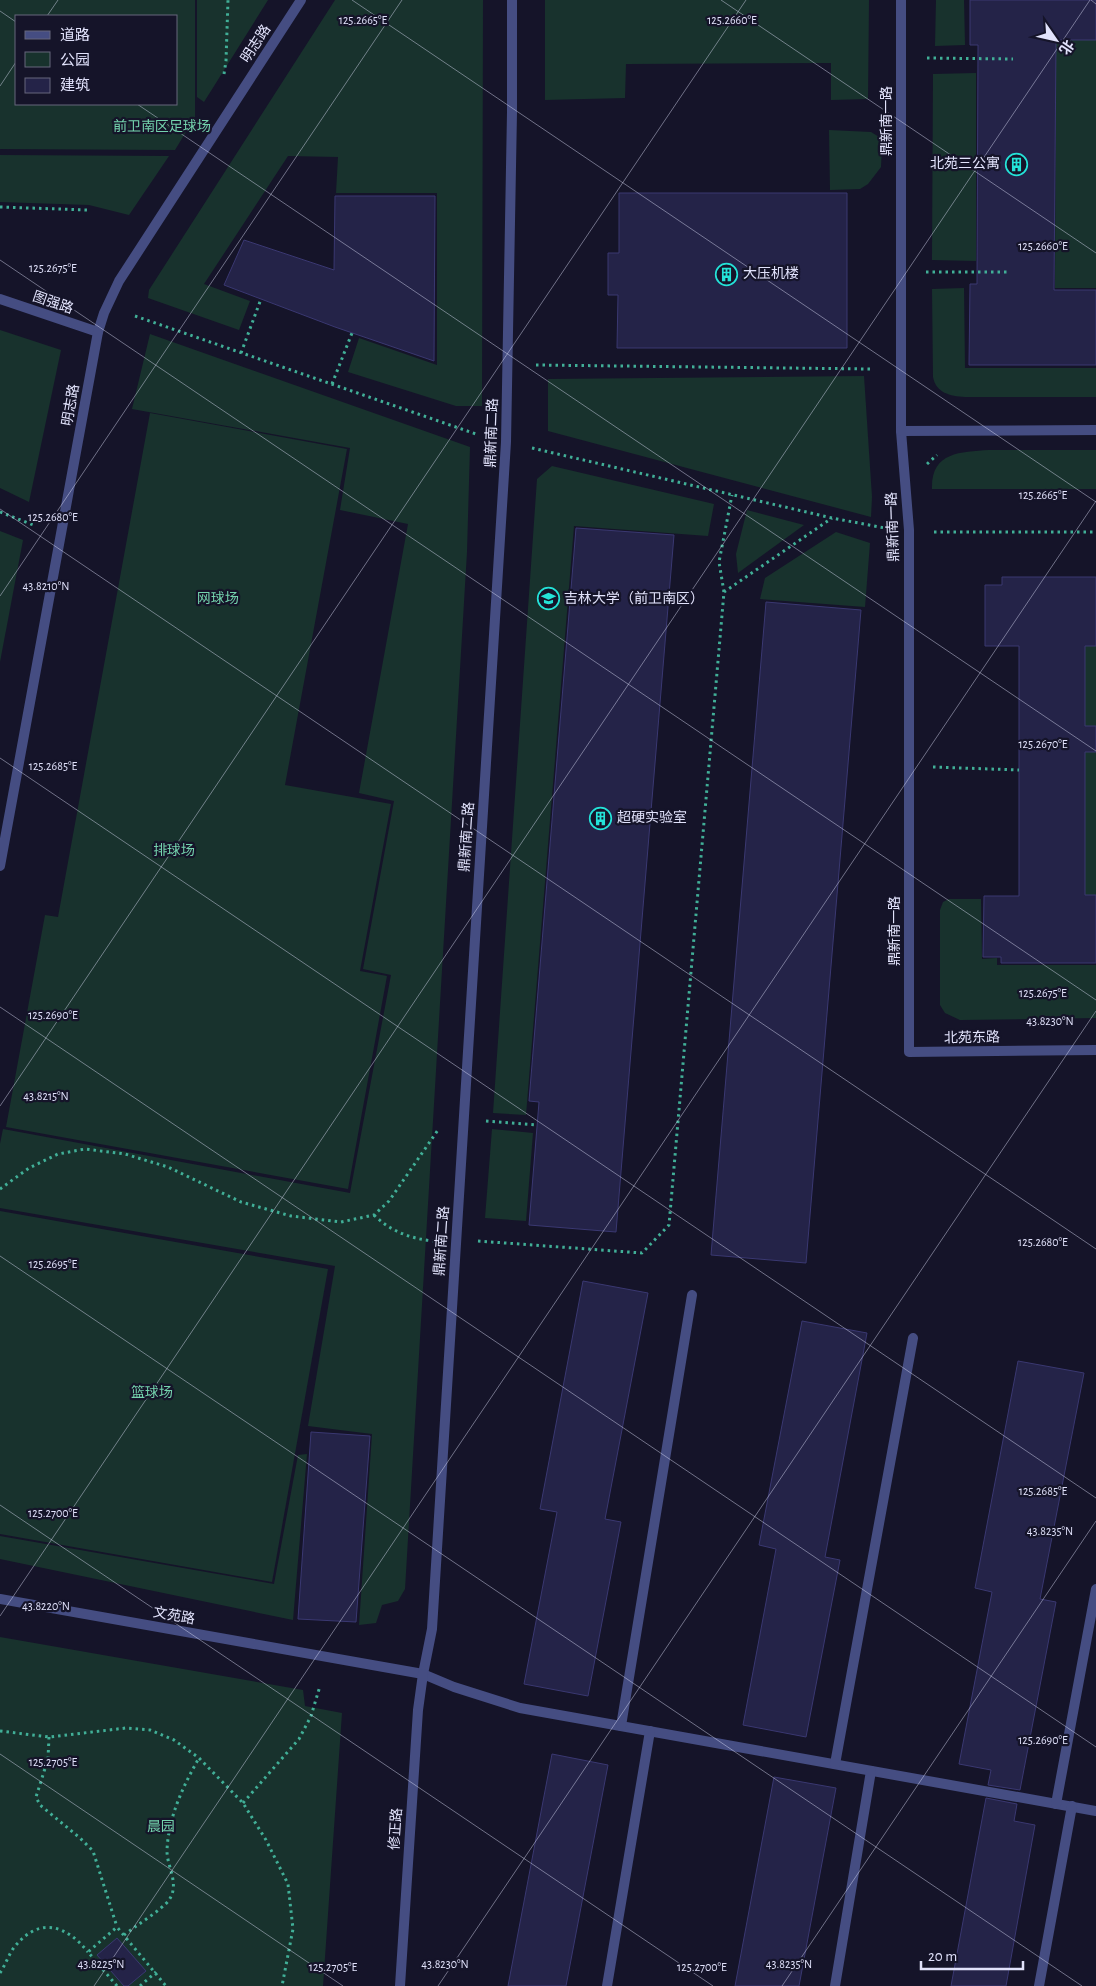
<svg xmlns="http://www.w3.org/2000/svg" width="1096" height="1986" font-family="'Alegreya Sans','Noto Sans SC',sans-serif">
<rect width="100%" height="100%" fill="#151429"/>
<g fill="#18322d" fill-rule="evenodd">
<path d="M 0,0 L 195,0 L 195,117 L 175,150 L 0,149 ZM 16,16 L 176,16 L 176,104 L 16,104 Z"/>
<path d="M 197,0 L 268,0 L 204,102 L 197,97 Z"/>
<path d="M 335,0 L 483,0 L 482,406 L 456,406 L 348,372 L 359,338 L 437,365 L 437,193 L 336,193 L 338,157 L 288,156 L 204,284 L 250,301 L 239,330 L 148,298 L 149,290 Z"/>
<path d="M 545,0 L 869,0 L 868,99 L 831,100 L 831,63 L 626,64 L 625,98 L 545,100 Z"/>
<path d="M 936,0 L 964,0 L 965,45 L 935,46 Z"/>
<path d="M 1056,40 L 1096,40 L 1096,288 L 1055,288 Z"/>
<path d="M 976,73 L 976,261 L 932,260 L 933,74 Z"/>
<path d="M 829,130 L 871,132 L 879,137 L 882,145 L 881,167 L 868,184 L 860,189 L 830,190 Z"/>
<path d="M 0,155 L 169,156 L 129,215 L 89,205 L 0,202 Z"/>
<path d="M 964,288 L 965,368 L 1096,368 L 1096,397 L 965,397 C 950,396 936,393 933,377 L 932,289 Z"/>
<path d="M 0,330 L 61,350 L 29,502 L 0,488 Z"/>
<path d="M 150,334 L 470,447 L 467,552 L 405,1589 L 398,1601 L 382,1605 L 376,1623 L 359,1625 L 372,1434 L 308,1426 L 335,1266 L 0,1208 L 0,1144 L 3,1129 L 350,1193 L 391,975 L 363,969 L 394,801 L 359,793 L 408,524 L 340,510 L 350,448 L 132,409 Z"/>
<path d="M 864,376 L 872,497 L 871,517 L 548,431 L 548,379 Z"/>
<path d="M 150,413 L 347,449 L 285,785 L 391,804 L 360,971 L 387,976 L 348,1189 L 6,1127 L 45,915 L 58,917 Z"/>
<path d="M 989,450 L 1096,450 L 1096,489 L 932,489 C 931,452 960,452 989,450 Z"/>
<path d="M 552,466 L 714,504 L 708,536 L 574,526 L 526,1115 L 493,1113 L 537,479 Z"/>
<path d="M 747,510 L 804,525 L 738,573 L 736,554 Z"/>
<path d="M 0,531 L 23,540 L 0,662 Z"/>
<path d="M 836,532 L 870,543 L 865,607 L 760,599 L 765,578 Z"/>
<path d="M 1060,646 L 1096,646 L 1096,726 L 1085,726 L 1085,671 L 1060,671 Z"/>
<path d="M 1085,752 L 1096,752 L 1096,895 L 1060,895 L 1085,869 Z"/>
<path d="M 949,899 L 981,899 L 982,959 L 997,958 L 997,965 L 1096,965 L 1096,1018 L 960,1020 L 945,1013 L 940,1005 L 940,910 L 943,902 Z"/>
<path d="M 492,1129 L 533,1133 L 526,1221 L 485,1218 Z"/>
<path d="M 0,1211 L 328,1269 L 272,1582 L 0,1534 Z"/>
<path d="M 307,1454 L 293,1620 L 0,1559 L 0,1536 L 274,1584 L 298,1455 Z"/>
<path d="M 0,1637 L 303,1690 L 305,1706 L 342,1713 L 323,1986 L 0,1986 Z"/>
</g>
<g fill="#242348" stroke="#3a3871">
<path d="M 970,0 L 1096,0 L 1096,40 L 1056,40 L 1054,290 L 1096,290 L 1096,365 L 969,365 L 970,284 L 977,284 L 978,45 L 970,45 Z"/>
<path d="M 619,193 L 847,193 L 847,348 L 617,348 L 618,295 L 608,295 L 608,253 L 619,253 Z"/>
<path d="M 335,196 L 435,196 L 434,361 L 335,327 L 224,285 L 244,240 L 334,270 Z"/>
<path d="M 576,528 L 674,535 L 616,1232 L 529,1225 L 539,1102 L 529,1101 Z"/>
<path d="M 1002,577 L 1096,577 L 1096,646 L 1085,646 L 1085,726 L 1096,726 L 1096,752 L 1085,752 L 1085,895 L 1096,895 L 1096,963 L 1001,963 L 1001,957 L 983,957 L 984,896 L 1019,896 L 1019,646 L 985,646 L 985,585 L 1002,585 Z"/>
<path d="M 766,602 L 861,610 L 806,1263 L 711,1255 Z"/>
<path d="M 583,1281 L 648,1293 L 605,1519 L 621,1522 L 588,1696 L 524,1684 L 557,1512 L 540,1509 Z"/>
<path d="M 802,1321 L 867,1333 L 825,1557 L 840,1560 L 806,1737 L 743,1725 L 776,1549 L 759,1545 Z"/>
<path d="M 1018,1361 L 1084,1373 L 1040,1599 L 1056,1602 L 1020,1790 L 988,1785 L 991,1770 L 959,1764 L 992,1592 L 975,1588 Z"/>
<path d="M 311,1432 L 370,1436 L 356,1622 L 298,1619 Z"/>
<path d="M 552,1754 L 608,1765 L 566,1986 L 508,1986 Z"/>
<path d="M 774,1777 L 836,1788 L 799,1986 L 735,1986 Z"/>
<path d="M 986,1798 L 1017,1804 L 1014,1821 L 1035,1825 L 1006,1986 L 951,1986 Z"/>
<path d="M 117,1938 L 146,1971 L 128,1986 L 124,1986 L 97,1955 Z"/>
</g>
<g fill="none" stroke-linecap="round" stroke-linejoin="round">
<g stroke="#41af97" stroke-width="3" stroke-dasharray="2.5 4" stroke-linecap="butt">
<path d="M 927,58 L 1013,59"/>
<path d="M 224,74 L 226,61 L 228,0"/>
<path d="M 0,207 L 88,210"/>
<path d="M 926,272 L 1010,272"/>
<path d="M 135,316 L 476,434"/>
<path d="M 241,353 L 261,299"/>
<path d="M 536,365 L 870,369"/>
<path d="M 332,384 L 352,333"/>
<path d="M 532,448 L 832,518 L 885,528"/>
<path d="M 927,464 L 937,455"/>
<path d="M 0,512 L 36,526"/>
<path d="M 934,532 L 1096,532"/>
<path d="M 724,592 L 719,562 L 732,495"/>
<path d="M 933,767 L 1019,770"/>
<path d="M 486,1121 L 537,1125"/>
<path d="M 0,1189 L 29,1168 L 58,1154 L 85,1149 L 125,1154 L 168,1167 L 241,1202 L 291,1216 L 341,1222 L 374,1215 L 389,1201 L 438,1130"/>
<path d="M 374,1215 C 390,1231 411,1239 434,1241"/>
<path d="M 478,1241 L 642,1253 L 669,1225 L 724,592 L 832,518"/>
<path d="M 0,1731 L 49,1737 L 126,1728 L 150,1730 L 174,1740 L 199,1758 L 243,1803 L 266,1840 L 288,1884 L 293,1929 L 282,1986"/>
<path d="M 49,1737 L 48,1759 L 36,1797 L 40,1805 L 80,1838 L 93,1851 L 117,1927"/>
<path d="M 243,1803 L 299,1739 L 311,1716 L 320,1686"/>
<path d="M 124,1935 C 134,1927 163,1909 169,1900 C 180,1884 167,1867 167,1851 C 168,1818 183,1786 199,1758"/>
<path d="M 0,1973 C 6,1964 9,1953 16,1945 C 41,1916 67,1926 88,1952"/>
<path d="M 117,1986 L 88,1952 L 117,1927 L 166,1986"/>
<path d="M 140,1986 L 156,1972"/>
</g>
<g stroke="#454d82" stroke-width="10">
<path d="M 901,0 L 901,431 L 909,530 L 909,1052 L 1096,1050"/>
<path d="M 0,299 L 98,332"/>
<path d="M 901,431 L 1096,430"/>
<path d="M 0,866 L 98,332 L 104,313 L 119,281 L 301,0"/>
<path d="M 0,1599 L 423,1674 L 454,1687 L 520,1708 L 1096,1811"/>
<path d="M 423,1674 L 432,1629 L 506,442 L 512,112 L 512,0"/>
<path d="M 621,1726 L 692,1295"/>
<path d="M 835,1764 L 913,1338"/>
<path d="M 1056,1804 L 1096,1589"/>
<path d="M 607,1986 L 650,1731"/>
<path d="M 835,1986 L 871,1771"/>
<path d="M 1039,1986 L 1072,1806"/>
</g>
<path stroke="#454d82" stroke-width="10" d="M 400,1986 L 418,1710 L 423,1674"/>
</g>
<path fill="none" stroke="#e1e2fb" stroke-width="1" stroke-opacity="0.45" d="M 352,0 L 1096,502M 721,0 L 1096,253M 1091,0 L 1096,4M 0,11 L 16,22M 47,16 L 58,0M 0,86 L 16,62M 137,104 L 1096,751M 0,260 L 1096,1000M 0,509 L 1096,1249M 0,596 L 402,0M 0,758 L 1096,1498M 0,1007 L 1096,1747M 0,1106 L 746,0M 0,1256 L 1082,1986M 0,1505 L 713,1986M 0,1616 L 1090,0M 0,1754 L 343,1986M 94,1986 L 1096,501M 438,1986 L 1096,1011M 782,1986 L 1096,1521"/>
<defs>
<symbol id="building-ring" viewBox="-11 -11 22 22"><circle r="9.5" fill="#151429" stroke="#24e3d8" stroke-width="1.5"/><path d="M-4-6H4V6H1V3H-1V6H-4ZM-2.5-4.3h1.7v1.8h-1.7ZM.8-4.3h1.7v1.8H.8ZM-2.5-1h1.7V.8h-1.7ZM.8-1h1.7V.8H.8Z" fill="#24e3d8"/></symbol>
<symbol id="university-ring" viewBox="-11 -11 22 22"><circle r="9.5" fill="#151429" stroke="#24e3d8" stroke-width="1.5"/><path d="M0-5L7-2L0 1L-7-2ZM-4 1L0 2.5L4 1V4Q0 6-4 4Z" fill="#24e3d8"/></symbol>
</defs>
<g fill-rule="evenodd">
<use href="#building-ring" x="1004" y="152" width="25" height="25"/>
<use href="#building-ring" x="714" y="262" width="25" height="25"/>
<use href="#university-ring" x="536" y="586" width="25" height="25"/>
<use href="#building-ring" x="588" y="806" width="25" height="25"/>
</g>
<g text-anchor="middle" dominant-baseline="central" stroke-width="4.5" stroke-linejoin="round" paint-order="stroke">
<g font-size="14" fill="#e1e2fb" stroke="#151429">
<text transform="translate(256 44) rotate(-57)">明志路</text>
<text transform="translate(887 121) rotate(-90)">鼎新南一路</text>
<text transform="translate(53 303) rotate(19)">图强路</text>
<text transform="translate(71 405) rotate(-80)">明志路</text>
<text transform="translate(492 433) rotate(-88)">鼎新南二路</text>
<text transform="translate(893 527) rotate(-92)">鼎新南一路</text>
<text transform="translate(467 837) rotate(-86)">鼎新南二路</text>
<text transform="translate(895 931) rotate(-90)">鼎新南一路</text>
<text transform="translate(972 1038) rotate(-1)">北苑东路</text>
<text transform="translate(442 1241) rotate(-86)">鼎新南二路</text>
<text transform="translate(174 1616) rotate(10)">文苑路</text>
<text transform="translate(396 1829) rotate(-86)">修正路</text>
</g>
<g font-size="14" fill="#74d3ad" stroke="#151429">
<text x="162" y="127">前卫南区足球场</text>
<text x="218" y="599">网球场</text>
<text x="174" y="851">排球场</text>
<text x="152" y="1393">篮球场</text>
<text x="161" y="1827">晨园</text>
</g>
<g font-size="14" fill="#e1e2fb" stroke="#151429" text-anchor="start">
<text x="1000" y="164" text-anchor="end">北苑三公寓</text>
<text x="743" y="274">大压机楼</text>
<text x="564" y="599">吉林大学（前卫南区）</text>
<text x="617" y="818">超硬实验室</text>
</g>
</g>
<g font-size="12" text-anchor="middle" fill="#e1e2fb" stroke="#151429" stroke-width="4.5" stroke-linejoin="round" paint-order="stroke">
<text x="363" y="24">125.2665°E</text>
<text x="732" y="24">125.2660°E</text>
<text x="1043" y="250">125.2660°E</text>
<text x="53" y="272">125.2675°E</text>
<text x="1043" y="499">125.2665°E</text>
<text x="53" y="521">125.2680°E</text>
<text x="46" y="590">43.8210°N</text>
<text x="1043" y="748">125.2670°E</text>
<text x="53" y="770">125.2685°E</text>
<text x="1043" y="997">125.2675°E</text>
<text x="53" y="1019">125.2690°E</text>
<text x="1050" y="1025">43.8230°N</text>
<text x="46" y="1100">43.8215°N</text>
<text x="1043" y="1246">125.2680°E</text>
<text x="53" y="1268">125.2695°E</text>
<text x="1043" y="1495">125.2685°E</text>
<text x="53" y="1517">125.2700°E</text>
<text x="1050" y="1535">43.8235°N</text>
<text x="46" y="1610">43.8220°N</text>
<text x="1043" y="1744">125.2690°E</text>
<text x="53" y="1766">125.2705°E</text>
<text x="101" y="1968">43.8225°N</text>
<text x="445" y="1968">43.8230°N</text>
<text x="789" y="1968">43.8235°N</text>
<text x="333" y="1971">125.2705°E</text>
<text x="702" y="1971">125.2700°E</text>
</g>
<rect x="15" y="15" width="162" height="90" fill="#151429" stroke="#67667d"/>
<rect x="25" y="31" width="25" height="8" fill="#454d82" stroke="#67667d"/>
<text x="60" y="40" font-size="15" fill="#e1e2fb">道路</text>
<rect x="25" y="52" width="25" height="15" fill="#18322d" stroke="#67667d"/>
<text x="60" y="65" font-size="15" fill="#e1e2fb">公园</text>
<rect x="25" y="78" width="25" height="15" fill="#242348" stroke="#67667d"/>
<text x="60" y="90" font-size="15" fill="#e1e2fb">建筑</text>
<g transform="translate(1056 40) rotate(124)" stroke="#151429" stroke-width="4" paint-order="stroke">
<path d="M0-4L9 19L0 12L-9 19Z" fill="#e1e2fb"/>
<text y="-8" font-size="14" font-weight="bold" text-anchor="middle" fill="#e1e2fb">北</text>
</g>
<path d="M921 1961v8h102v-8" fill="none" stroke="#e1e2fb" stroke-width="2.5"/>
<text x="928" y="1961" font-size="15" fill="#e1e2fb" stroke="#151429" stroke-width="4" paint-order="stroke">20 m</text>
</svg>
